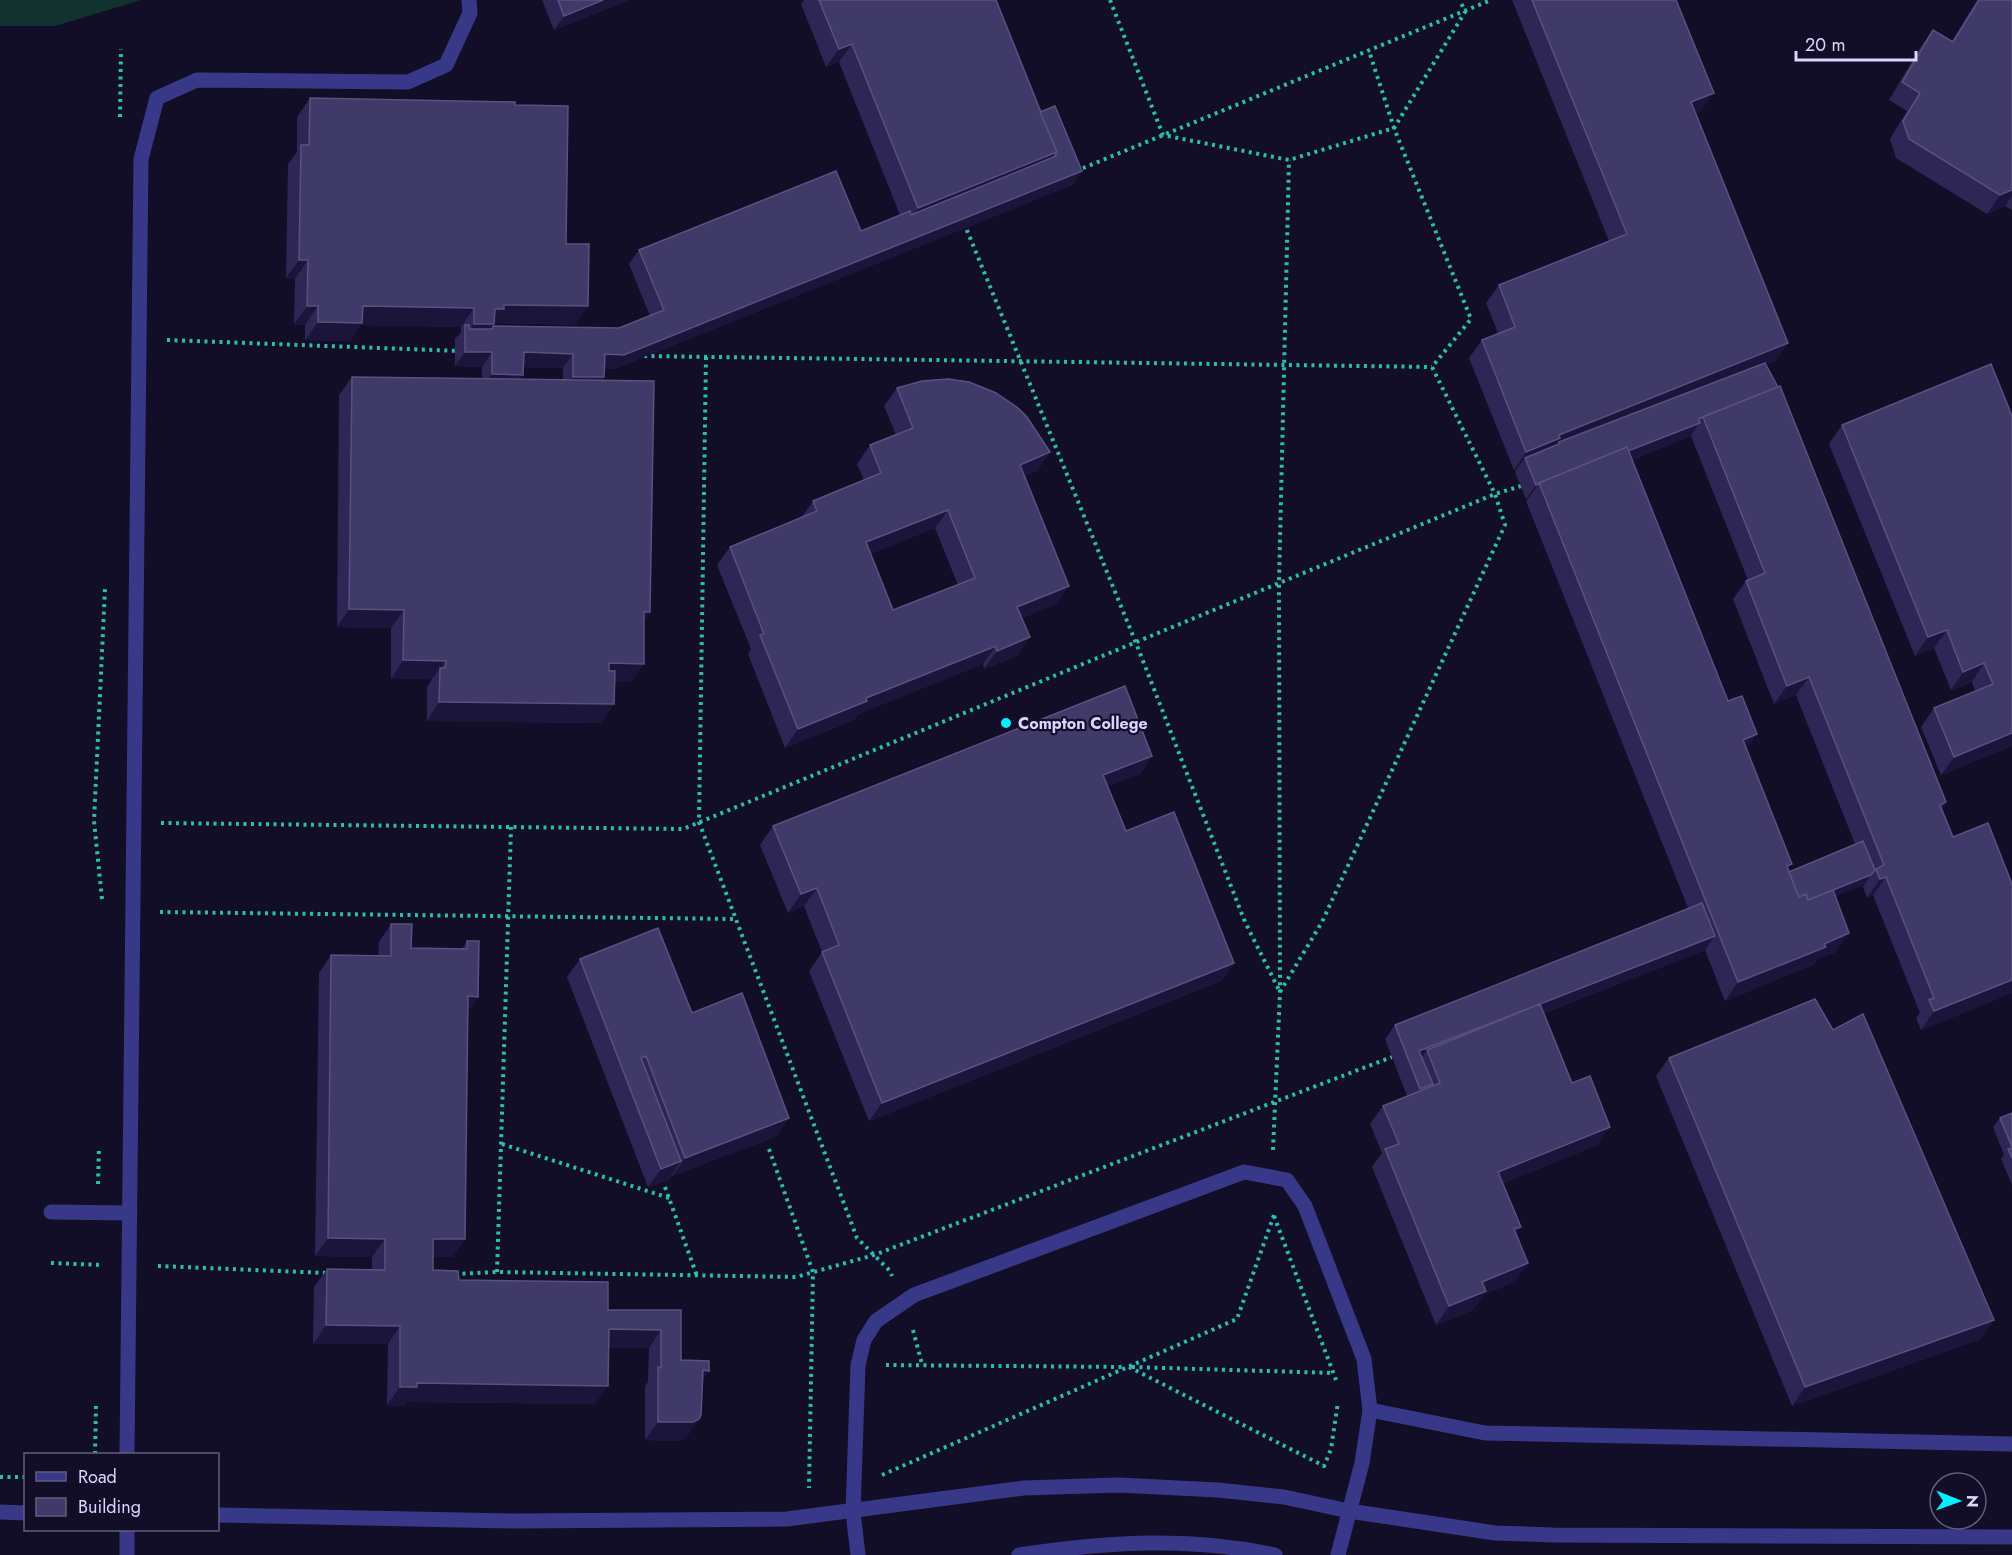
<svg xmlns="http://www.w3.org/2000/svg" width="2012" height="1555" font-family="Jost,sans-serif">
<rect width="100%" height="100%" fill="#120e27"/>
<path fill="#11322f" d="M 0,0 L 141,0 L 55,26 L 0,26 Z"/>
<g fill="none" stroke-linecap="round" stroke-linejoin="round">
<g stroke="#2abeae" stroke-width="4" stroke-dasharray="3 4.5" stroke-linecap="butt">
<path d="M 1110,0 L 1163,135 L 1289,160 L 1394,128 L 1465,12 L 1460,0"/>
<path d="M 120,117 L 121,49"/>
<path d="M 1076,171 L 1491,0"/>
<path d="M 964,223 L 1136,643 L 1245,922 L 1279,990"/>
<path d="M 167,340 L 460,351"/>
<path d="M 644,356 L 1432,367"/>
<path d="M 706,357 L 699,822 L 857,1238 L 890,1271 L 892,1276"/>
<path d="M 161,823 L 683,829 L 1495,494 L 1521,486"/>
<path d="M 102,899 L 94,821 L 105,589"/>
<path d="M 160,912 L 735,919"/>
<path d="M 1280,992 L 1322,922 L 1505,525 L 1495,494 L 1432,367 L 1471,319 L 1394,128 L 1369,51"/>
<path d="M 502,1144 L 669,1198"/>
<path d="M 769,1149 L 813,1272 L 809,1488"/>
<path d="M 1273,1150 L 1280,992 L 1279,583 L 1289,160"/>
<path d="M 98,1184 L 99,1147"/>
<path d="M 665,1187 L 697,1276"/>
<path d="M 1274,1216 L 1336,1380"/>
<path d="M 51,1263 L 101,1265"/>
<path d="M 158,1266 L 327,1273"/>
<path d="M 497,1272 L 511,827"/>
<path d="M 455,1274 L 497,1272 L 796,1277 L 874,1255 L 1392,1057"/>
<path d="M 913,1330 L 922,1364"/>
<path d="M 886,1365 L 1125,1367"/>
<path d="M 1129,1367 L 1324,1466 L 1331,1449 L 1338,1402"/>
<path d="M 1132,1367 L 1333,1373"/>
<path d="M 95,1454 L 96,1405"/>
<path d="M 882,1475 L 1237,1319 L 1274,1215"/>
<path d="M 0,1477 L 26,1477"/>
</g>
<g stroke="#383888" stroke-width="15">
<path d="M 51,1212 L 130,1213"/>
<path d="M 1370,1410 L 1485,1433 L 2012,1444"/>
<path d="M 127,1454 L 141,159 L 157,98 L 197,80 L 408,82 L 446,65 L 470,13 L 469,0"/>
<path d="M 0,1512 L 26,1513"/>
<path d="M 218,1515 L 516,1521 L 787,1519 L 1024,1488 L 1118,1485 L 1218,1490 L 1284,1497 L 1349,1511 L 1495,1533 L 1553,1535 L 2012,1537"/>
<path d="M 127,1555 L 127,1530"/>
<path d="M 858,1555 L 853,1512 L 858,1365 L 864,1340 L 876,1321 L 914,1295 L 1244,1172 L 1287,1180 L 1305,1206 L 1364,1359 L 1370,1410 L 1362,1463 L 1338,1555"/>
<path d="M 1019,1555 C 1104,1542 1190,1536 1275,1555"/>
</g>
</g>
<g fill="#2e2756" fill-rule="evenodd">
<path d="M 542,0 L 629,0 L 554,30 Z"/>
<path d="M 804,0 L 996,0 L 1040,112 L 1082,171 L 1072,185 L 614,369 L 604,369 L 604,377 L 602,380 L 644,621 L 631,682 L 614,682 L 601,723 L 427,721 L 427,687 L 432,679 L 391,679 L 391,628 L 337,627 L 339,395 L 352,377 L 482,379 L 482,367 L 455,366 L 455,339 L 461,332 L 461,327 L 361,325 L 350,341 L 305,340 L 305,325 L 294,324 L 295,279 L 286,278 L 288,164 L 297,152 L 297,117 L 310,98 L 515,105 L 566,244 L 575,325 L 494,323 L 491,329 L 493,326 L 619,328 L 650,316 L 629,264 L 639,250 L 861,231 L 900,215 L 839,62 L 826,67 L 801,4 ZM 523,367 L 563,368 L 563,380 L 520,379 L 523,375 Z"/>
<path d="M 1512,0 L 1676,0 L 1701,111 L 1696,113 L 1788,343 L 1775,361 L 1766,365 L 1946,802 L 1942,809 L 2012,993 L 1921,1030 L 1916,1018 L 1920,1013 L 1873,895 L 1867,898 L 1863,887 L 1864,885 L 1835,896 L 1836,952 L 1817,959 L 1813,965 L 1725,1001 L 1705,950 L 1544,1013 L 1572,1083 L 1610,1127 L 1597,1145 L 1503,1183 L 1516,1234 L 1515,1282 L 1484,1294 L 1473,1310 L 1436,1325 L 1372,1167 L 1382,1153 L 1370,1124 L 1383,1106 L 1407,1096 L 1385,1039 L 1395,1025 L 1688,908 L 1526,501 L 1529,498 L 1526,499 L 1515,472 L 1517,469 L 1514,470 L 1469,358 L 1482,340 L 1498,333 L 1486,303 L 1499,285 L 1609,241 ZM 1691,436 L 1748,580 L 1746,581 L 1733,599 L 1774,704 L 1796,695 L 1855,844 L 1789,872 L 1746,749 L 1632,460 Z"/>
<path d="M 1977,0 L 2012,0 L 2012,210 L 2005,206 L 1987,214 L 1896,158 L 1890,139 L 1907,111 L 1889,100 L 1920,48 L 1933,30 L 1952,41 Z"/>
<path d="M 1991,364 L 2012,746 L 1941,775 L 1921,727 L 1934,708 L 1975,691 L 1972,682 L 1951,690 L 1934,648 L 1915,656 L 1829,444 L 1842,425 Z"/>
<path d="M 897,388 L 1050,452 L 1037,471 L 1025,476 L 1056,604 L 1022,618 L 1017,656 L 984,669 L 983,664 L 858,714 L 854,720 L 785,748 L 748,654 L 751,649 L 717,565 L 730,547 L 801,518 L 813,501 L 864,480 L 857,464 L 870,445 L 896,435 L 884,406 ZM 935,528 L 958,585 L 893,610 L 870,554 Z"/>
<path d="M 1152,756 L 1140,774 L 1108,786 L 1126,831 L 1234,963 L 1221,981 L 869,1121 L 809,971 L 822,952 L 804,906 L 788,913 L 760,845 L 773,826 Z"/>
<path d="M 391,924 L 411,948 L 462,949 L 467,941 L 478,997 L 468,1011 L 465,1239 L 452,1257 L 433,1257 L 433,1270 L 459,1280 L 608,1310 L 681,1310 L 681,1360 L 709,1371 L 703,1379 L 699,1419 L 686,1437 L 680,1441 L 645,1440 L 645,1386 L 648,1382 L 649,1348 L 608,1348 L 595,1404 L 407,1402 L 404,1406 L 387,1405 L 388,1344 L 313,1344 L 314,1287 L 327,1269 L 372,1270 L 372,1257 L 315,1256 L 319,973 L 331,955 L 378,956 L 379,942 Z"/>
<path d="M 580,959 L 692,1013 L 777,1136 L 672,1176 L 672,1175 L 668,1180 L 648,1187 L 567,977 Z"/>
<path d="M 1669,1058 L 1981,1339 L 1792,1406 L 1656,1076 Z"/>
<path d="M 2012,1113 L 2012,1185 L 2001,1159 L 2004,1155 L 1993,1127 L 2000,1118 Z"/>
</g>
<g fill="#1b153b">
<path d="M 603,0 L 629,0 L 554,30 L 564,16 Z"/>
<path d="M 852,44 L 839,62 L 826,67 L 839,49 Z"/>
<path d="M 1714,93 L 1701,111 L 1678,120 L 1691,102 Z"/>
<path d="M 1057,152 L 1044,171 L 905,226 L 918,208 Z"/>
<path d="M 1082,171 L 1072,185 L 614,369 L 595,369 L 605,354 Z"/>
<path d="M 2012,190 L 2012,196 L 2005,206 L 1987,214 L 2000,195 Z"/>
<path d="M 299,260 L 308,260 L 295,279 L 286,278 Z"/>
<path d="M 504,305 L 588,306 L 575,325 L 494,323 L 494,324 L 481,343 L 465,336 L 474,324 L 495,309 Z"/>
<path d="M 307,306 L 318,306 L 305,325 L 294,324 Z"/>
<path d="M 363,306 L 474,308 L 461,327 L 361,325 L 350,341 L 305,340 L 318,322 Z"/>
<path d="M 1788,343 L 1775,361 L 1555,450 L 1559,444 L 1559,442 L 1552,451 L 1525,458 L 1517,469 L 1514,470 L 1526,452 L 1559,435 Z"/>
<path d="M 465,352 L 492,352 L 482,367 L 455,366 Z"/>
<path d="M 524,352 L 573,354 L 563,368 L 514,367 Z"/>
<path d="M 492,374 L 523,375 L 513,389 L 482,388 Z"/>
<path d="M 573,377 L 604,377 L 594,392 L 563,391 Z"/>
<path d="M 1702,418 L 1690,437 L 1616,466 L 1626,452 Z"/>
<path d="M 1050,452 L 1037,471 L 1008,483 L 1020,465 Z"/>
<path d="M 1539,483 L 1529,498 L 1526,499 L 1536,485 Z"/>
<path d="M 948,510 L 935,528 L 853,561 L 866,542 Z"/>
<path d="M 1069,586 L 1056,604 L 1004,625 L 1017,607 Z"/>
<path d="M 349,609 L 404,610 L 391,628 L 337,627 Z"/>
<path d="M 644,612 L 650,612 L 638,631 Z"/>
<path d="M 1947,630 L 1934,648 L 1915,656 L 1928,637 Z"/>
<path d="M 1030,637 L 1017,656 L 984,669 L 997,651 Z"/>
<path d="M 996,646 L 983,664 L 858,714 L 854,720 L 785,748 L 798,729 L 866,698 Z"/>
<path d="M 403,660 L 446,661 L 432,679 L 391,679 Z"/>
<path d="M 609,663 L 644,664 L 631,682 L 596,682 Z"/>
<path d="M 1984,663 L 1972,682 L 1951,690 L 1963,672 Z"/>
<path d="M 1809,677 L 1796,695 L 1774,704 L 1787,686 Z"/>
<path d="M 439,702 L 614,704 L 601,723 L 427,721 Z"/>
<path d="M 2012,733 L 2012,746 L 1941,775 L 1954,757 Z"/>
<path d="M 1757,734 L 1744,752 L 1743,740 Z"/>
<path d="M 1152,756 L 1140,774 L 1090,793 L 1103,775 Z"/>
<path d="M 1946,802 L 1934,821 L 1940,805 Z"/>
<path d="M 1871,875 L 1864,885 L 1786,915 L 1793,905 Z"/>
<path d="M 1886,877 L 1873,895 L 1867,898 L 1880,879 Z"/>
<path d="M 817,888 L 804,906 L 788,913 L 801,894 Z"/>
<path d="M 1849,933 L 1836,952 L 1817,959 L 1813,965 L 1725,1001 L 1738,982 Z"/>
<path d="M 1715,936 L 1705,950 L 1430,1057 L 1427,1050 L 1419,1061 L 1410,1065 L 1419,1051 Z"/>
<path d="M 1234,963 L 1221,981 L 869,1121 L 882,1103 Z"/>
<path d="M 2012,980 L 2012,993 L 1921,1030 L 1934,1011 Z"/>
<path d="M 468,996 L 478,997 L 465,1015 Z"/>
<path d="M 1433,1084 L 1423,1098 L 1410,1103 L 1420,1089 Z"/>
<path d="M 789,1118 L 777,1136 L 672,1176 L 685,1158 Z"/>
<path d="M 1610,1127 L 1597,1145 L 1486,1190 L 1498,1172 Z"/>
<path d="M 681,1161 L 668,1180 L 648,1187 L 661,1169 Z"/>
<path d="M 1521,1227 L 1508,1245 L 1514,1229 Z"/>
<path d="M 328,1238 L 385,1239 L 372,1257 L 315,1256 Z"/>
<path d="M 433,1239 L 465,1239 L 452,1257 L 421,1257 Z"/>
<path d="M 1528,1263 L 1515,1282 L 1484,1294 L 1473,1310 L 1436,1325 L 1449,1306 L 1482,1282 Z"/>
<path d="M 1994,1320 L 1981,1339 L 1792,1406 L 1805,1387 Z"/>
<path d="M 326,1325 L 400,1326 L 388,1344 L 313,1344 Z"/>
<path d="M 609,1329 L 661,1330 L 649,1348 L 596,1348 Z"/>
<path d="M 703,1370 L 709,1371 L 696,1389 Z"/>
<path d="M 417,1383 L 608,1386 L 595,1404 L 407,1402 L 404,1406 L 387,1405 L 400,1387 Z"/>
<path d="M 699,1419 L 686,1437 L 680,1441 L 645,1440 L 658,1422 Z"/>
</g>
<g fill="#403a68" stroke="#585280" stroke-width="1.5" fill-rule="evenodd">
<path d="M 558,0 L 603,0 L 564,16 Z"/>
<path d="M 819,0 L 996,0 L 1057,152 L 918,208 L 852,44 L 839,49 Z"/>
<path d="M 1532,0 L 1676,0 L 1714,93 L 1691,102 L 1788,343 L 1559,435 L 1560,438 L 1526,452 L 1482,340 L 1515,327 L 1499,285 L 1627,234 Z"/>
<path d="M 1979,0 L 2012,0 L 2012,190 L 2000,195 L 1909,139 L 1903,121 L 1920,93 L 1902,82 L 1933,30 L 1953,42 Z"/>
<path d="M 310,98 L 515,102 L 515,105 L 568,106 L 566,244 L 589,244 L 588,306 L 504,305 L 504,309 L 495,309 L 494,324 L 474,324 L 474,308 L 363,306 L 362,323 L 318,322 L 318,306 L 307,306 L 308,260 L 299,260 L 301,145 L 309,145 Z"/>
<path d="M 1055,106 L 1082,171 L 624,355 L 605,354 L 604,377 L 573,377 L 573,354 L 524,352 L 523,375 L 492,374 L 492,352 L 465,352 L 465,325 L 469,325 L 469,329 L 493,329 L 493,326 L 619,328 L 664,310 L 639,250 L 836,171 L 861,231 L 910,211 L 911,215 L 1056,156 L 1055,155 L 1057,152 L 1040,112 Z"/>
<path d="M 1765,363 L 1778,387 L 1703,417 L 1699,419 L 1700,423 L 1628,451 L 1627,447 L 1536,485 L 1525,458 L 1559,444 L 1559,442 Z"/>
<path d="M 1991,364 L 2012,416 L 2012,733 L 1954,757 L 1934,708 L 1993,684 L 1984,663 L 1963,672 L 1947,630 L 1928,637 L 1842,425 Z"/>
<path d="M 352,377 L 654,381 L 650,612 L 644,612 L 644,664 L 609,663 L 609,671 L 615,671 L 614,704 L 439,702 L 440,668 L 445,668 L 446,661 L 403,660 L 404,610 L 349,609 Z"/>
<path d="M 948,379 L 969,382 L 996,393 L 1018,408 L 1027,417 L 1050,452 L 1020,465 L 1069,586 L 1017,607 L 1030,637 L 997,651 L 996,646 L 866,698 L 867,701 L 798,729 L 760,635 L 764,634 L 730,547 L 817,511 L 813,501 L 881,473 L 870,445 L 913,428 L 897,388 L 922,381 ZM 948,510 L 975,578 L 893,610 L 866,542 Z"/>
<path d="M 1780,386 L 1946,802 L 1940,805 L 1953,837 L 1988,823 L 2012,884 L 2012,980 L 1934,1011 L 1929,1000 L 1934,998 L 1886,877 L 1880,879 L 1876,869 L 1884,865 L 1809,677 L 1787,686 L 1746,581 L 1765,573 L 1703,417 Z"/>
<path d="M 1627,447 L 1728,701 L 1742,696 L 1757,734 L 1743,740 L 1792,864 L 1787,866 L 1799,897 L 1806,894 L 1808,900 L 1833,890 L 1849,933 L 1824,944 L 1826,947 L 1738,982 L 1539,483 Z"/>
<path d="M 1125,686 L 1152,756 L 1103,775 L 1126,831 L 1174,812 L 1234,963 L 882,1103 L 822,952 L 839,945 L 817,888 L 801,894 L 773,826 Z"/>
<path d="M 1863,841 L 1875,870 L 1871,875 L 1808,900 L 1806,894 L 1799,897 L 1789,872 Z"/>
<path d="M 1702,903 L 1715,936 L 1419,1051 L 1433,1084 L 1420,1089 L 1395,1025 Z"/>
<path d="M 391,924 L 412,924 L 411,948 L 467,949 L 467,941 L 479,941 L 478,997 L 468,996 L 465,1239 L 433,1239 L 433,1270 L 458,1271 L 459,1280 L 608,1282 L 608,1310 L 681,1310 L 681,1360 L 709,1361 L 709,1371 L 703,1370 L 701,1415 L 699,1419 L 693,1422 L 658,1422 L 658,1367 L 661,1368 L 661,1330 L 609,1329 L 608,1386 L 417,1383 L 417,1387 L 400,1387 L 400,1326 L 326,1325 L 327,1269 L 385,1270 L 385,1239 L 328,1238 L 331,955 L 391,956 Z"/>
<path d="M 658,928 L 692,1013 L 742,993 L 789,1118 L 685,1158 L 646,1056 L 641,1058 L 681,1161 L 661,1169 L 580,959 Z"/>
<path d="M 1815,999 L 1833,1030 L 1863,1014 L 1994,1320 L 1805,1387 L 1669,1058 Z"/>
<path d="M 1540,1004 L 1572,1083 L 1590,1076 L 1610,1127 L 1498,1172 L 1521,1227 L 1514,1229 L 1528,1263 L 1482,1282 L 1486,1291 L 1449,1306 L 1385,1149 L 1399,1144 L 1383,1106 L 1440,1083 L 1427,1050 Z"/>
<path d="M 2012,1113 L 2012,1147 L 2000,1118 Z"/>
<path d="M 2012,1148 L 2012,1158 L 2008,1149 Z"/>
</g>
<circle fill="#01f0ff" stroke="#120e27" stroke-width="2" cx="1006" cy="723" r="6"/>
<g text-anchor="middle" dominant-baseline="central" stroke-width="4.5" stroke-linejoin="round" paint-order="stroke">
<g font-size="16" font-weight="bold" fill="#d8d5ff" stroke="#120e27" text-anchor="start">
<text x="1018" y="723">Compton College</text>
</g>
</g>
<rect x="24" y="1453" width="195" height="78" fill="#120e27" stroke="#615e7d" stroke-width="1.5"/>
<rect x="36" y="1472" width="30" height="9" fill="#383888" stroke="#615e7d" stroke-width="1.5"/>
<text x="78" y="1483" font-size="18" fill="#d8d5ff">Road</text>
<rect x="36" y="1498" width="30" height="18" fill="#403a68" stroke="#615e7d" stroke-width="1.5"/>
<text x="78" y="1513" font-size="18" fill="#d8d5ff">Building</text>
<g transform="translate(1958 1501) rotate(91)"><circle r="28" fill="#120e27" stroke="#615e7d" stroke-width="1.5"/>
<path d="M0-4.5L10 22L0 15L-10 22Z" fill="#01f0ff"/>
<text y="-9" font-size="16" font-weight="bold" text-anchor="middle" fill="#d8d5ff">N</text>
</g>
<path d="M1796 51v9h120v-9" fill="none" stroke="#d8d5ff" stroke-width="3"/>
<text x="1805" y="51" font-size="18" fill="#d8d5ff" stroke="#120e27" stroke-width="4.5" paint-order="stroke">20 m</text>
</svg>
